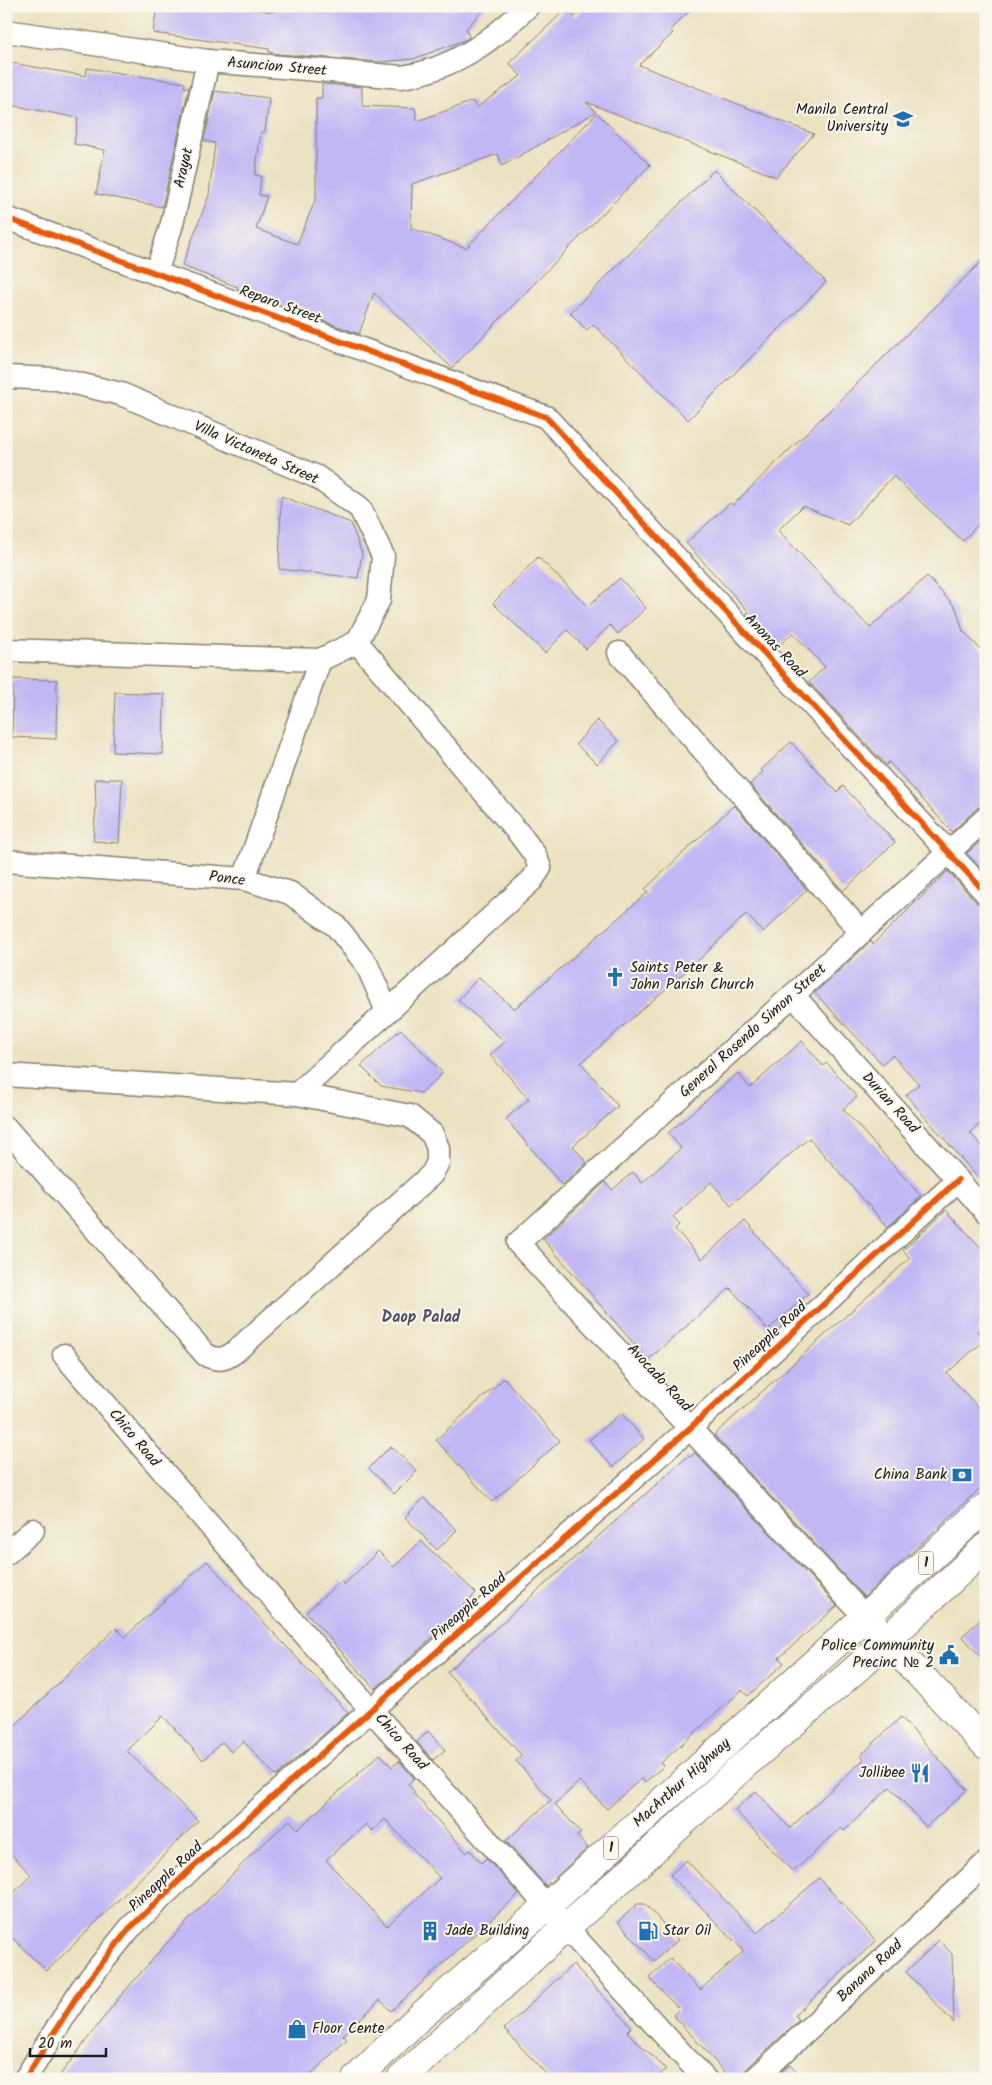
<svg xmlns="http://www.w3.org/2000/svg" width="992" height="2085" font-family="Kalam,sans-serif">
<rect width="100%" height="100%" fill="#fbf7ec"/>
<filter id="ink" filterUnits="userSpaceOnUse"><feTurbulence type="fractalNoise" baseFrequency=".02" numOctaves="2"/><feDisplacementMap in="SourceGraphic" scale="10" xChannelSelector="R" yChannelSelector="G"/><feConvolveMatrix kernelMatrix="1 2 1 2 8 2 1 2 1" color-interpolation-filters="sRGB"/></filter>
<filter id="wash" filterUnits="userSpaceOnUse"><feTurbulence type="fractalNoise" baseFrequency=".0096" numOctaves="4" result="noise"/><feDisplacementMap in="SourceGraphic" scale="20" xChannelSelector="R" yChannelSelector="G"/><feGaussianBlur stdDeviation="1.12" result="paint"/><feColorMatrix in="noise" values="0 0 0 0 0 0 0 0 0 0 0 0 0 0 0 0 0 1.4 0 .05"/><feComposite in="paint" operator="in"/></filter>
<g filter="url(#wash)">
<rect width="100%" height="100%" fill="#ebe2c2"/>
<g id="blocks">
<g fill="#c0b7f4" fill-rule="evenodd">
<path d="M 157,6 L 231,6 L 274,12 L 275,6 L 486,6 L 466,29 L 469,37 L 465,40 L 413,59 L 381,62 L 279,54 L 269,52 L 269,49 L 153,33 Z"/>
<path d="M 586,6 L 694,6 L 670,30 L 673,33 L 639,65 L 814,134 L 776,177 L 586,102 L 596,112 L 502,166 L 498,154 L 412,184 L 411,228 L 466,248 L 597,113 L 650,165 L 452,368 L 374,293 L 359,334 L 237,289 L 238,287 L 182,266 L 209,195 L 215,143 L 204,141 L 215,91 L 269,98 L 265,132 L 261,132 L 255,175 L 261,176 L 259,195 L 267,196 L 256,229 L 297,244 L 316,198 L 316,98 L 322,98 L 322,84 L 362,87 L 362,106 L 415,108 L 417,121 L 473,101 L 476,108 L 521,76 L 509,63 L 567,8 L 575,17 Z"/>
<path d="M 6,62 L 86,76 L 87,68 L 185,83 L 184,87 L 189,87 L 162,207 L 96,194 L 105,150 L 74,144 L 78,118 L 11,105 L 11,103 L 6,102 Z"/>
<path d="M 714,170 L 826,282 L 688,420 L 593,324 L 587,330 L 570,313 Z"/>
<path d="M 986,257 L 986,516 L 963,541 L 893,476 L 848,525 L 803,506 L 778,530 L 870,628 L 927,576 L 956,608 L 963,631 L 986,655 L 986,805 L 977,808 L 952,832 L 889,762 L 886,765 L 809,682 L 825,667 L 793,633 L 777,647 L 746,614 L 749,612 L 686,543 L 730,503 L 733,505 Z"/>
<path d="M 281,496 L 351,523 L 362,554 L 358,578 L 279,569 Z"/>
<path d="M 538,557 L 588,606 L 620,578 L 646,608 L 618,634 L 610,625 L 586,649 L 567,630 L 545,653 L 493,603 Z"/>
<path d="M 13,679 L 57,680 L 56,739 L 12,737 Z"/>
<path d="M 115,692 L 164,694 L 163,754 L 113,752 Z"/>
<path d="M 597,720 L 619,741 L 597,764 L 576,744 Z"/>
<path d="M 791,742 L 837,792 L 843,786 L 895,842 L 843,891 L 750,784 L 763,772 L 761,770 Z"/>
<path d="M 95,779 L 122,779 L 119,843 L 93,841 L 96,807 Z"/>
<path d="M 734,805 L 807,890 L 763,932 L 746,914 L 701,958 L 581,1063 L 618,1106 L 573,1146 L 587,1163 L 562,1185 L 506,1119 L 529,1099 L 490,1055 L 505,1042 L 458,1000 L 479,977 L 514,1009 L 648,892 L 645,889 Z"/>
<path d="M 986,836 L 986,873 L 967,853 Z"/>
<path d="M 948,871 L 976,902 L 986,906 L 986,1118 L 970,1133 L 986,1150 L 986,1187 L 906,1095 L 919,1084 L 892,1055 L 882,1064 L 815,993 L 871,941 L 873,944 Z"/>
<path d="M 401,1029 L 443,1073 L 421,1093 L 381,1086 L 361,1066 Z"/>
<path d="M 802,1041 L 823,1066 L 827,1063 L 857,1097 L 843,1109 L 921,1196 L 888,1227 L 809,1138 L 731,1205 L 711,1182 L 673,1217 L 679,1225 L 675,1229 L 702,1259 L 745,1221 L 808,1294 L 768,1330 L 730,1288 L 648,1360 L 543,1239 L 605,1182 L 612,1190 L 633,1172 L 642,1183 L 681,1148 L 668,1133 L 738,1073 L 750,1088 Z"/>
<path d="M 946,1210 L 986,1253 L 986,1322 L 977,1331 L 985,1340 L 947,1373 L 986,1416 L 986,1483 L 864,1597 L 714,1435 L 910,1258 L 903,1250 Z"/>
<path d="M 504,1378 L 560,1441 L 492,1502 L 436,1440 Z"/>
<path d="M 621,1413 L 644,1439 L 613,1467 L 589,1440 Z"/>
<path d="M 391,1446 L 417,1471 L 394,1494 L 369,1468 Z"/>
<path d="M 695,1453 L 837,1606 L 779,1658 L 784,1663 L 748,1696 L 742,1690 L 661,1763 L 664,1766 L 645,1782 L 642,1778 L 607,1809 L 580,1781 L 555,1804 L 581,1833 L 577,1836 L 588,1848 L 546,1886 L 506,1841 L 551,1800 L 516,1761 L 522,1756 L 447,1672 L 688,1456 L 690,1457 Z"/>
<path d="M 424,1498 L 457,1530 L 437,1550 L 405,1517 Z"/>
<path d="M 421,1541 L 476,1593 L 432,1638 L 375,1689 L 306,1612 L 341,1581 L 344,1585 L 378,1551 L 394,1567 Z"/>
<path d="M 207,1561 L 348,1713 L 276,1776 L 243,1741 L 231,1752 L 222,1742 L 203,1760 L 163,1716 L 127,1751 L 198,1821 L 47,1971 L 6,1932 L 6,1901 L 31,1875 L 6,1849 L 6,1734 L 116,1628 L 125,1637 Z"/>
<path d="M 986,1615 L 986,1662 L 962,1636 Z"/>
<path d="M 901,1717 L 967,1790 L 926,1827 L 890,1787 L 844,1831 L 841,1828 L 793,1872 L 735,1810 L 756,1791 L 790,1828 L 864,1759 L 861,1755 Z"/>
<path d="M 428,1731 L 445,1750 L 433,1760 L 417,1742 Z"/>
<path d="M 380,1754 L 392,1767 L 399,1761 L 414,1778 L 408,1784 L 415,1792 L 413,1793 L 467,1853 L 470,1850 L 481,1863 L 486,1858 L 519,1894 L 391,2011 L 380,2000 L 343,2035 L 347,2039 L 306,2079 L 57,2079 L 117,2000 L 165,1945 L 253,1853 L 290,1820 L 298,1829 ZM 385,1819 L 440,1878 L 387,1926 L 326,1860 L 366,1824 L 372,1831 Z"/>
<path d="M 686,1860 L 757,1933 L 819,1878 L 876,1941 L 795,2015 L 799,2020 L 746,2069 L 742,2079 L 731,2079 L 673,2015 L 679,2009 L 649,1978 L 670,1958 L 700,1990 L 743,1952 L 741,1948 L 670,1875 Z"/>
<path d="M 637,1904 L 645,1904 L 678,1940 L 654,1961 L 618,1922 Z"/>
<path d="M 939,1940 L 952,1954 L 954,2023 L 906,1972 Z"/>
<path d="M 573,1964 L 632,2027 L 627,2032 L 666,2069 L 656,2079 L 551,2079 L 504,2029 Z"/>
<path d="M 790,2065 L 803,2079 L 774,2079 Z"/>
</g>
</g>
</g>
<g filter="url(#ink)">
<use href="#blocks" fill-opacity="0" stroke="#847f6f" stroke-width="1"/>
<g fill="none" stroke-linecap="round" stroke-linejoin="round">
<defs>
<g id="street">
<path d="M 6,31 L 208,61 L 402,77 C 453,69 492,41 528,6"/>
<path d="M 6,218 L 546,417 L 986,893"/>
<path d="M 156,273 L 172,224 L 208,61"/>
<path d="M 6,377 L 57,379 L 121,394 L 317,477 L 360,508 L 383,556 L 379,600 L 357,642"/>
<path d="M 6,650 L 320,660 L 357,642"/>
<path d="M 619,653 L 861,932"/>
<path d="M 6,861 L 244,879 L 290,893 L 336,926 L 367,965 L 387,1011"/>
<path d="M 244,879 L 320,660"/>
<path d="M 793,995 L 986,1212"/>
<path d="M 6,1075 L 297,1094 L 410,1116 L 432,1134 L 438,1148 L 438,1162 L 432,1174 L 236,1351 C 225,1360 218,1361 206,1355 L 6,1128"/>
<path d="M 297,1094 L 532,880 L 540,868 L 535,855 L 521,836 L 357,642"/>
<path d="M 64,1355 C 272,1601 486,1842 705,2079"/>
<path d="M 6,1554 L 33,1530"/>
<path d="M 866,1618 L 518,1243 L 793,995 L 986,818"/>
<path d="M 25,2079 L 82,1988 L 129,1929 L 191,1869 L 689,1429 L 958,1180"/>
<path d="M 755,2079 L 986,1863"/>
</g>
<path id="secondary" d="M 866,1618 L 986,1745"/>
<g id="highway">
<path d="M 356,2079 L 413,2023 L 546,1907 L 986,1507"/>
<path d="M 401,2079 L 565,1928 L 636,1866 L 742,1767 L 856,1669 L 986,1547"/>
</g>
</defs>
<use href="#street" stroke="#847f6f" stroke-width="25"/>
<use href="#secondary" stroke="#847f6f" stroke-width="30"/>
<use href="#highway" stroke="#847f6f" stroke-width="30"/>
<use href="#street" stroke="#fff" stroke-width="22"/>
<use href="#secondary" stroke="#fff" stroke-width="28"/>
<use href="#highway" stroke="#fff" stroke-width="28"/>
<defs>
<g id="cycleway">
<path d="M 6,218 L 546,417 L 986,893"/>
<path d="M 25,2079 L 82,1988 L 129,1929 L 191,1869 L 689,1429 L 958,1180"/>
</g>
</defs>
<use href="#cycleway" stroke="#fbf7ec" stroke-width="9"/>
<use href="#cycleway" stroke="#e8590c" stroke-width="6"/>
</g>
</g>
<defs>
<symbol id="university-bare" viewBox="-9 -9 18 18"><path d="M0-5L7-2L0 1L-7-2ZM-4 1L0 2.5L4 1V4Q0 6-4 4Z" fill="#1f6fb2" stroke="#fbf7ec" stroke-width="2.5" paint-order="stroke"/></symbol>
<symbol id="church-bare" viewBox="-9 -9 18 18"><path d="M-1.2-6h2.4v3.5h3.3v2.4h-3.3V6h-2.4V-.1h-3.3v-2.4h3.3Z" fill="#1f6fb2" stroke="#fbf7ec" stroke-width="2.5" paint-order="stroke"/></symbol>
<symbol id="bank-bare" viewBox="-9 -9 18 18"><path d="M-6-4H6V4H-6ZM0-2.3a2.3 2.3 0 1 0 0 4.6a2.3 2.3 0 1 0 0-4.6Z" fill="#1f6fb2" stroke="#fbf7ec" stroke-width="2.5" paint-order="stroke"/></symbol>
<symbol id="civic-bare" viewBox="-9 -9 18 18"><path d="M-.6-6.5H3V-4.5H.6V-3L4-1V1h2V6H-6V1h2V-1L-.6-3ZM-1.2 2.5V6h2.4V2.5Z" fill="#1f6fb2" stroke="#fbf7ec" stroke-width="2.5" paint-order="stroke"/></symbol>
<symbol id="restaurant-bare" viewBox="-9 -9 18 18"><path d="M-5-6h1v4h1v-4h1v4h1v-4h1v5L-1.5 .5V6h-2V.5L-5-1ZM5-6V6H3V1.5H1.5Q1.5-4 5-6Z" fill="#1f6fb2" stroke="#fbf7ec" stroke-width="2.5" paint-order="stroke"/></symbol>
<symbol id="building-bare" viewBox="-9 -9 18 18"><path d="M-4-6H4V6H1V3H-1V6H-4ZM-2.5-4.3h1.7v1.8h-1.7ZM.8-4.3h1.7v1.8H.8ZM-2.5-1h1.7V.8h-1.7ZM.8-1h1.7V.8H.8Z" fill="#1f6fb2" stroke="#fbf7ec" stroke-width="2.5" paint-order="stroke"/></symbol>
<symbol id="fuel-bare" viewBox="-9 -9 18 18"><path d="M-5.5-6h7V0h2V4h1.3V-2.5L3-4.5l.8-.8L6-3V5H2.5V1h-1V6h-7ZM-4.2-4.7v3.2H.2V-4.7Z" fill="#1f6fb2" stroke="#fbf7ec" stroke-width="2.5" paint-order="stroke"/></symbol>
<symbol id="shop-bare" viewBox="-9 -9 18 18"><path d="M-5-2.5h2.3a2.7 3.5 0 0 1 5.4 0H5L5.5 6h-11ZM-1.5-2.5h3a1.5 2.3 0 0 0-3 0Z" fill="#1f6fb2" stroke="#fbf7ec" stroke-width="2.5" paint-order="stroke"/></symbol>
</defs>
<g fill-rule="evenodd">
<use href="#university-bare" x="889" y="105" width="28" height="28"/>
<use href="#church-bare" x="601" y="963" width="28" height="28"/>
<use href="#bank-bare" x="948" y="1461" width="28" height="28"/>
<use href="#civic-bare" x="935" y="1641" width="28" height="28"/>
<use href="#restaurant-bare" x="906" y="1759" width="28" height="28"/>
<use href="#building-bare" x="416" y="1917" width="28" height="28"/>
<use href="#fuel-bare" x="634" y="1917" width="28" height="28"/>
<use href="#shop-bare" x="283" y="2015" width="28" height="28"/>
</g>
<g text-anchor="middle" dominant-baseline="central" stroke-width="4" stroke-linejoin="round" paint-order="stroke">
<g fill="#fbf7ec" stroke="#5f5e5a" stroke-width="1">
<rect x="918.5" y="1551.5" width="15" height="23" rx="4"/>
<rect x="603.5" y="1836.5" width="15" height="23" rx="4"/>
</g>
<g font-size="14" font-weight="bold" fill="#1c1c1c">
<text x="926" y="1563">1</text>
<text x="611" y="1848">1</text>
</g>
<g font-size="15" fill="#1c1c1c" stroke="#fbf7ec">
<text transform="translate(277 67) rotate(5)">Asuncion Street</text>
<text transform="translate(184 168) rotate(-77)">Arayat</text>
<text transform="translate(280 305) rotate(20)">Reparo Street</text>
<text transform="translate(256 453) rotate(24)">Villa Victoneta Street</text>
<text transform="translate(775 646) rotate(47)">Anonas Road</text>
<text transform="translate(227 879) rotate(7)">Ponce</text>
<text transform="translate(753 1031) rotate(-42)">General Rosendo Simon Street</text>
<text transform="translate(890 1103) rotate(48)">Durian Road</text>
<text transform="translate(770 1337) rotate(-43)">Pineapple Road</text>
<text transform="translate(659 1378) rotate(47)">Avocado Road</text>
<text transform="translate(134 1438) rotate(50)">Chico Road</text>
<text transform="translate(469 1607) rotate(-41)">Pineapple Road</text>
<text transform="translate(401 1742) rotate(48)">Chico Road</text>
<text transform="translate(682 1783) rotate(-42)">MacArthur Highway</text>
<text transform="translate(166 1877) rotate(-43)">Pineapple Road</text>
<text transform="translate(870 1971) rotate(-43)">Banana Road</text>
</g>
<g font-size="15" fill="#1c1c1c" stroke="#fbf7ec" text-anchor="end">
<text x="888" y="110">Manila Central<tspan x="888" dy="17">University</tspan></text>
<text x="630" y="968" text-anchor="start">Saints Peter &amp;<tspan x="630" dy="17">John Parish Church</tspan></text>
<text x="947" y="1475">China Bank</text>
<text x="934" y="1646">Police Community<tspan x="934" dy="17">Precinc № 2</tspan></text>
<text x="905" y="1773">Jollibee</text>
<text x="445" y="1931" text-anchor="start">Jade Building</text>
<text x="663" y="1931" text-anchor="start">Star Oil</text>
<text x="312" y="2029" text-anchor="start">Floor Cente</text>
</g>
<g font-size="16" font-weight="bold" fill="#555268" stroke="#fbf7ec">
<text x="421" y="1317">Daop Palad</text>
</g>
</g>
<rect width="992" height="2085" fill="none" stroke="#fbf7ec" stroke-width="25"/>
<path d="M30 2048v8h76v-8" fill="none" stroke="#1c1c1c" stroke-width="2.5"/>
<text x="38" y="2048" font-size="15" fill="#1c1c1c" stroke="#fbf7ec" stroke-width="4" paint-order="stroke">20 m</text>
</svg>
